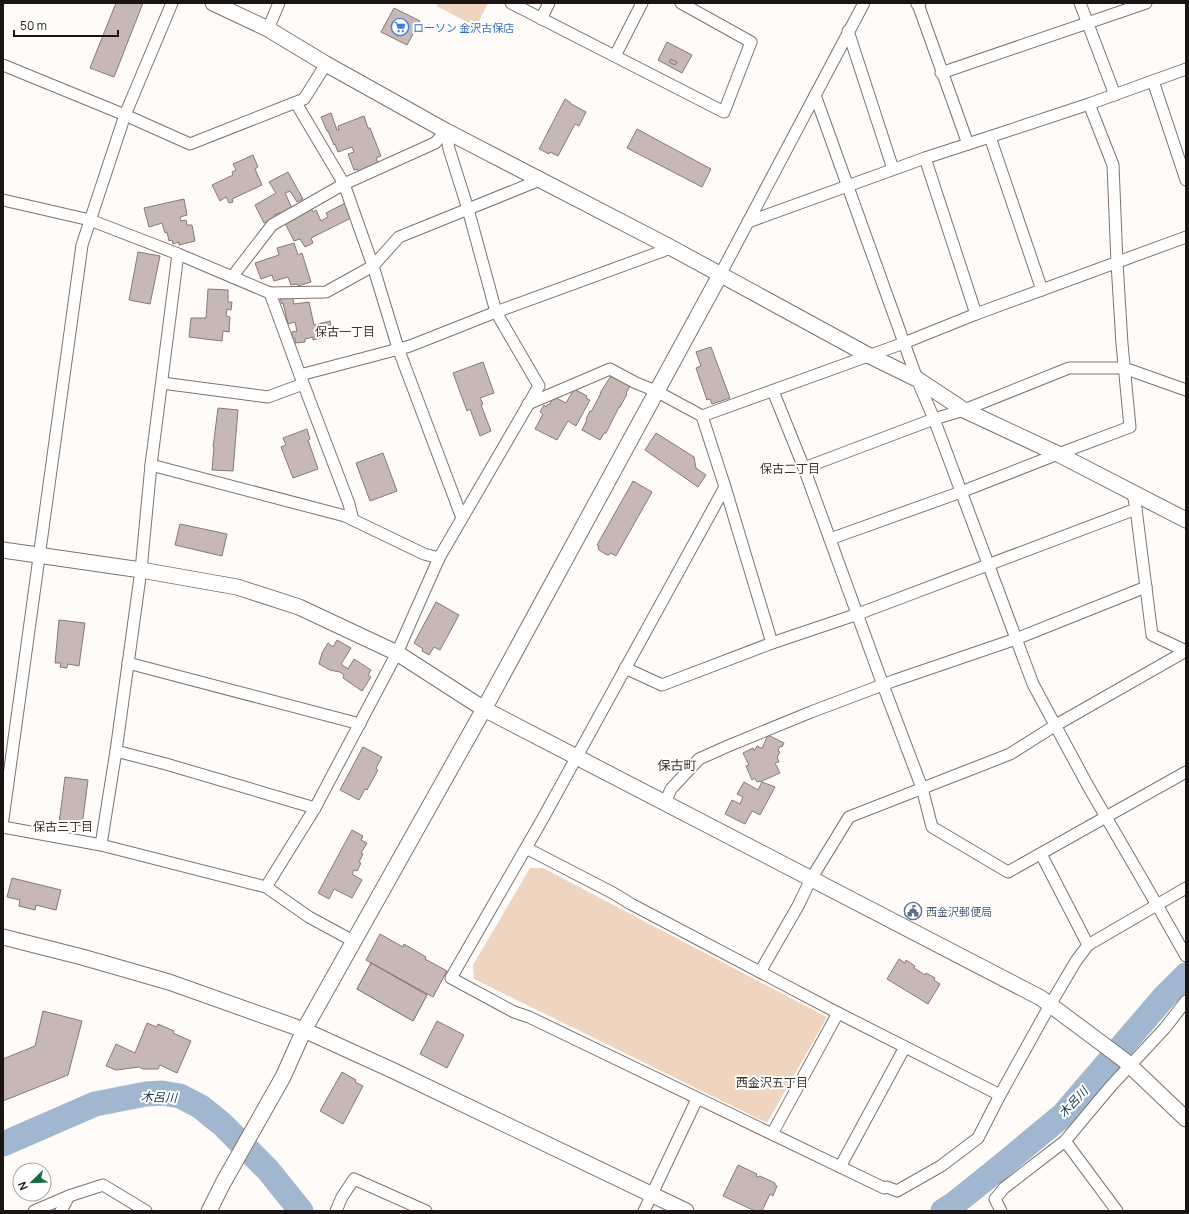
<svg xmlns="http://www.w3.org/2000/svg" width="1189" height="1214" font-family="Manrope,'Noto Sans JP',sans-serif">
<rect width="100%" height="100%" fill="#fefbf9"/>
<g fill="#efd4c0">
<path d="M 438,3 L 488,3 L 476,27 L 437,6 Z"/>
<path d="M 530,868 L 543,868 L 827,1017 L 767,1123 L 474,979 L 473,965 Z"/>
</g>
<g fill="none" stroke-linecap="round" stroke-linejoin="round">
<g stroke="#a1b7cf" stroke-width="25">
<path d="M 3,1144 L 95,1104 L 146,1094 L 162,1093 L 180,1096 L 201,1107 L 223,1125 L 268,1170 L 301,1211"/>
<path d="M 943,1211 L 954,1204 L 994,1172 L 1063,1115 L 1165,996 L 1186,975"/>
</g>
</g>
<g fill="#c8b8b5" stroke="#877876">
<path d="M 116,3 L 143,3 L 114,77 L 90,68 Z"/>
<path d="M 394,8 L 420,21 L 407,45 L 381,32 Z"/>
<path d="M 667,42 L 692,55 L 682,73 L 658,60 Z"/>
<path d="M 671,59 L 677,62 L 675,65 L 669,62 Z"/>
<path d="M 565,99 L 571,103 L 571,104 L 586,112 L 579,126 L 575,124 L 558,156 L 550,152 L 549,154 L 539,149 Z"/>
<path d="M 331,113 L 337,130 L 339,130 L 338,126 L 364,116 L 368,128 L 370,128 L 381,156 L 376,158 L 379,164 L 359,172 L 357,169 L 354,170 L 348,154 L 354,152 L 352,147 L 338,152 L 335,144 L 334,145 L 328,131 L 327,131 L 321,117 Z"/>
<path d="M 637,129 L 711,169 L 702,187 L 627,148 Z"/>
<path d="M 253,155 L 258,167 L 255,169 L 262,185 L 232,199 L 233,202 L 229,203 L 226,197 L 220,201 L 212,185 L 233,175 L 232,172 L 236,170 L 233,164 Z"/>
<path d="M 288,172 L 303,199 L 297,202 L 290,191 L 285,193 L 292,208 L 281,214 L 280,213 L 274,215 L 275,218 L 264,223 L 255,205 L 276,193 L 269,182 Z"/>
<path d="M 184,199 L 187,215 L 180,217 L 181,221 L 186,220 L 187,225 L 192,225 L 195,241 L 179,245 L 179,242 L 173,244 L 172,240 L 169,241 L 167,232 L 165,233 L 162,223 L 149,227 L 144,208 Z"/>
<path d="M 349,201 L 357,215 L 311,238 L 313,243 L 305,247 L 300,239 L 294,241 L 285,223 L 311,208 L 313,212 L 316,210 L 321,221 L 328,217 L 326,213 Z"/>
<path d="M 294,243 L 298,255 L 302,253 L 311,282 L 298,286 L 297,284 L 291,285 L 288,277 L 274,281 L 272,275 L 261,279 L 255,263 L 279,255 L 277,248 Z"/>
<path d="M 138,252 L 160,256 L 150,304 L 129,300 Z"/>
<path d="M 208,289 L 228,290 L 228,302 L 232,302 L 231,310 L 227,309 L 226,316 L 230,317 L 229,332 L 223,331 L 222,341 L 189,337 L 191,318 L 206,318 Z"/>
<path d="M 292,296 L 294,304 L 309,302 L 314,325 L 330,321 L 333,335 L 313,340 L 313,337 L 305,339 L 305,342 L 295,343 L 295,338 L 292,338 L 292,332 L 297,331 L 295,322 L 288,324 L 283,303 L 282,304 L 280,299 Z"/>
<path d="M 711,347 L 730,398 L 712,404 L 710,399 L 707,400 L 696,368 L 701,366 L 696,352 Z"/>
<path d="M 483,362 L 494,393 L 480,398 L 483,404 L 481,405 L 491,431 L 480,436 L 470,409 L 467,411 L 453,373 Z"/>
<path d="M 611,376 L 630,386 L 626,393 L 627,394 L 620,407 L 619,407 L 606,433 L 604,433 L 600,440 L 582,430 L 587,420 L 586,419 L 590,411 L 591,412 L 601,393 L 600,393 Z"/>
<path d="M 574,389 L 587,396 L 586,398 L 590,400 L 576,426 L 568,421 L 557,440 L 535,429 L 543,414 L 540,412 L 544,405 L 546,407 L 548,404 L 549,405 L 554,397 L 566,403 Z"/>
<path d="M 218,408 L 238,410 L 233,471 L 212,470 L 214,447 L 213,447 Z"/>
<path d="M 307,429 L 310,439 L 308,440 L 318,469 L 293,478 L 281,447 L 286,445 L 283,438 Z"/>
<path d="M 656,433 L 694,457 L 696,468 L 706,475 L 698,487 L 645,450 Z"/>
<path d="M 383,453 L 397,491 L 370,501 L 356,463 Z"/>
<path d="M 633,481 L 652,492 L 616,556 L 611,553 L 609,555 L 607,555 L 599,550 L 598,548 L 599,546 L 597,545 Z"/>
<path d="M 180,524 L 227,534 L 222,556 L 175,545 Z"/>
<path d="M 436,602 L 459,615 L 440,650 L 434,647 L 429,655 L 422,651 L 423,649 L 414,643 Z"/>
<path d="M 59,620 L 85,623 L 79,666 L 68,664 L 67,668 L 60,667 L 61,663 L 55,663 Z"/>
<path d="M 337,640 L 351,648 L 341,664 L 348,669 L 354,659 L 371,670 L 368,675 L 371,677 L 362,691 L 343,678 L 344,676 L 342,673 L 337,671 L 336,672 L 333,670 L 332,671 L 319,664 L 322,653 L 328,643 L 333,647 Z"/>
<path d="M 768,735 L 784,743 L 782,747 L 780,746 L 778,751 L 780,752 L 777,757 L 779,762 L 775,763 L 780,773 L 760,782 L 760,781 L 757,782 L 755,778 L 752,780 L 746,766 L 749,765 L 743,753 L 753,748 L 754,751 L 757,746 L 761,748 L 763,748 L 763,746 Z"/>
<path d="M 363,747 L 382,757 L 376,768 L 378,770 L 367,790 L 365,789 L 359,800 L 340,790 Z"/>
<path d="M 65,777 L 88,780 L 82,826 L 59,823 Z"/>
<path d="M 744,782 L 758,790 L 762,782 L 775,787 L 760,815 L 752,811 L 745,824 L 725,814 L 732,800 L 740,804 L 743,797 L 737,794 Z"/>
<path d="M 352,830 L 363,836 L 361,840 L 367,843 L 361,853 L 363,854 L 359,862 L 361,863 L 357,871 L 354,870 L 352,874 L 362,880 L 352,898 L 334,889 L 329,899 L 318,893 Z"/>
<path d="M 12,878 L 61,890 L 56,910 L 36,905 L 35,910 L 19,906 L 20,900 L 7,897 Z"/>
<path d="M 380,934 L 403,947 L 404,944 L 426,957 L 425,959 L 447,971 L 433,997 L 366,960 Z"/>
<path d="M 899,959 L 905,963 L 906,960 L 915,966 L 914,968 L 925,975 L 926,973 L 935,978 L 934,980 L 940,984 L 928,1004 L 887,979 Z"/>
<path d="M 371,963 L 427,995 L 413,1021 L 357,989 Z"/>
<path d="M 371,963 L 427,995 L 413,1021 L 357,989 Z"/>
<path d="M 43,1011 L 82,1021 L 68,1075 L 3,1101 L 3,1059 L 35,1046 Z"/>
<path d="M 437,1021 L 464,1035 L 447,1068 L 420,1054 Z"/>
<path d="M 147,1023 L 157,1027 L 158,1024 L 174,1031 L 173,1033 L 191,1041 L 177,1073 L 160,1065 L 158,1069 L 143,1069 L 139,1067 L 116,1070 L 106,1066 L 116,1044 L 135,1053 Z"/>
<path d="M 342,1072 L 356,1080 L 355,1082 L 363,1086 L 343,1124 L 320,1111 Z"/>
<path d="M 738,1165 L 757,1174 L 756,1176 L 758,1177 L 760,1176 L 775,1183 L 775,1185 L 777,1186 L 773,1196 L 770,1194 L 762,1211 L 755,1211 L 723,1196 Z"/>
</g>
<g fill="none" stroke-linecap="round" stroke-linejoin="round">
<defs>
<g id="street">
<path d="M 511,3 L 724,112 L 751,42 L 681,3"/>
<path d="M 1080,3 L 1115,95"/>
<path d="M 541,19 L 549,3"/>
<path d="M 268,29 L 279,3"/>
<path d="M 848,31 L 893,169"/>
<path d="M 615,56 L 642,3"/>
<path d="M 3,65 L 125,115 L 190,144 L 304,99 L 326,64"/>
<path d="M 941,73 L 1146,3"/>
<path d="M 1153,81 L 1186,180"/>
<path d="M 815,95 L 917,379 L 934,419 L 1033,684 L 1088,786 L 1157,905 L 1186,956"/>
<path d="M 296,103 L 344,184 L 373,266 L 398,348 L 462,518"/>
<path d="M 990,137 L 1042,290"/>
<path d="M 968,144 L 1089,104 L 1186,69"/>
<path d="M 925,158 L 976,314"/>
<path d="M 3,200 L 90,220 L 178,254 L 270,293 L 300,375 L 410,346 L 496,312 L 671,248"/>
<path d="M 748,222 L 925,158 L 968,144 L 919,7 L 917,4 L 920,3"/>
<path d="M 720,275 L 864,3"/>
<path d="M 232,277 L 272,225 L 344,184 L 435,143 L 446,131"/>
<path d="M 270,293 L 326,292 L 373,266 L 399,237 L 540,180"/>
<path d="M 300,375 L 349,504 L 353,520"/>
<path d="M 162,383 L 268,397 L 303,384"/>
<path d="M 773,391 L 804,468 L 883,685 L 922,788 L 932,827 L 1008,872 L 1186,772"/>
<path d="M 528,404 L 610,369 L 636,383 L 656,391 L 702,416 L 725,487 L 542,820 L 451,978 L 514,1012 L 529,1017 L 884,1188 L 887,1187 L 897,1191 L 941,1166 L 978,1138 L 1000,1095 L 1050,1005 L 1076,961 L 1088,945 L 1186,888"/>
<path d="M 702,416 L 904,343 L 976,314 L 1186,237"/>
<path d="M 151,465 L 345,516 L 424,554 L 439,558"/>
<path d="M 804,468 L 934,419 L 964,410 L 1069,368 L 1124,368 L 1186,390"/>
<path d="M 725,487 L 772,643"/>
<path d="M 1136,509 L 1152,635 L 1186,651"/>
<path d="M 830,539 L 961,492 L 1058,454 L 1130,427 L 1122,344 L 1117,263 L 1113,165 L 1089,104"/>
<path d="M 128,663 L 360,724"/>
<path d="M 625,668 L 662,685 L 772,643 L 858,614 L 1136,509 L 1133,494"/>
<path d="M 116,751 L 166,764 L 315,808"/>
<path d="M 665,803 L 671,789 L 699,759 L 728,746 L 811,712 L 893,681 L 1016,639 L 1146,587"/>
<path d="M 3,819 L 82,245 L 125,115 L 172,3"/>
<path d="M 3,827 L 101,845 L 266,887 L 315,808 L 397,653 L 439,558 L 539,386 L 496,312 L 468,209 L 449,149 L 446,131"/>
<path d="M 101,845 L 116,751 L 141,570 L 151,465 L 178,254"/>
<path d="M 526,848 L 613,893 L 631,904 L 838,1013 L 1000,1095"/>
<path d="M 1041,854 L 1088,945"/>
<path d="M 266,887 L 309,917 L 355,942"/>
<path d="M 760,972 L 798,906 L 811,879 L 849,817 L 1010,754 L 1056,725 L 1186,651"/>
<path d="M 772,1134 L 838,1013"/>
<path d="M 1065,1141 L 1117,1211"/>
<path d="M 840,1167 L 905,1047"/>
<path d="M 34,1211 L 69,1196 L 103,1185 L 146,1211"/>
<path d="M 61,1211 L 69,1196"/>
<path d="M 336,1211 L 342,1197 L 354,1179 L 426,1211"/>
<path d="M 644,1211 L 697,1099"/>
<path d="M 1001,1211 L 995,1199 L 1004,1188 L 1065,1141 L 1111,1086 L 1165,1028 L 1186,1001"/>
</g>
<g id="secondary">
<path d="M 213,3 L 268,29 L 326,64 L 446,131 L 668,246 L 868,355 L 917,379 L 964,410 L 1058,454 L 1186,520"/>
<path d="M 3,550 L 141,570 L 237,587 L 299,607 L 397,653 L 484,709 L 1041,998 L 1124,1060 L 1186,1119"/>
<path d="M 3,937 L 82,957 L 169,982 L 304,1030 L 394,1071 L 686,1211"/>
<path d="M 209,1211 L 223,1183 L 283,1077 L 304,1030 L 484,709 L 720,275"/>
</g>
</defs>
<use href="#street" stroke="#7e736b" stroke-width="13"/>
<use href="#secondary" stroke="#7e736b" stroke-width="17"/>
<use href="#street" stroke="#fff" stroke-width="11"/>
<use href="#secondary" stroke="#fff" stroke-width="15"/>
</g>
<defs>
<symbol id="supermarket-ring" viewBox="-11 -11 22 22"><circle r="9.5" fill="#fff" stroke="#3f7fe0" stroke-width="1.5"/><path d="M-6-5.5h2.5l.6 2H6L4.5 2H-2.5L-4.4-4H-6ZM-1.5 3.2a1.3 1.3 0 1 0 .1 0ZM3 3.2a1.3 1.3 0 1 0 .1 0Z" fill="#3f7fe0"/></symbol>
<symbol id="civic-ring" viewBox="-11 -11 22 22"><circle r="9.5" fill="#fff" stroke="#5c6f8a" stroke-width="1.5"/><path d="M-.6-6.5H3V-4.5H.6V-3L4-1V1h2V6H-6V1h2V-1L-.6-3ZM-1.2 2.5V6h2.4V2.5Z" fill="#5c6f8a"/></symbol>
</defs>
<g fill-rule="evenodd">
<use href="#supermarket-ring" x="390" y="17" width="20" height="20"/>
<use href="#civic-ring" x="903" y="901" width="20" height="20"/>
</g>
<g text-anchor="middle" dominant-baseline="central" stroke-width="4" stroke-linejoin="round" paint-order="stroke">
<g font-size="11" fill="#366cbe" stroke="#fff" text-anchor="start">
<text x="413" y="27">ローソン 金沢古保店</text>
</g>
<g font-size="11" fill="#4e5e75" stroke="#fff" text-anchor="start">
<text x="926" y="911">西金沢郵便局</text>
</g>
<g font-size="12" fill="#3f352d" stroke="#fff">
<text x="345" y="331">保古一丁目</text>
<text x="790" y="468">保古二丁目</text>
<text x="63" y="826">保古三丁目</text>
<text x="772" y="1082">西金沢五丁目</text>
</g>
<g font-size="12" font-style="italic" fill="#143659" stroke="#fff">
<text transform="translate(159 1097) rotate(2)">木呂川</text>
<text transform="translate(1073 1102) rotate(-47)">木呂川</text>
</g>
<g font-size="13" fill="#3f352d" stroke="#fff">
<text x="677" y="765">保古町</text>
</g>
</g>
<rect width="1189" height="1214" fill="none" stroke="#1a1512" stroke-width="8"/>
<g transform="translate(32 1182) rotate(247)"><circle r="19" fill="#ffffff" stroke="#a3a1a0"/>
<path d="M0-3L7 15L0 10L-7 15Z" fill="#126b3f"/>
<text y="-6" font-size="11" font-weight="bold" text-anchor="middle" fill="#1a1512">N</text>
</g>
<path d="M14 30v6h104v-6" fill="none" stroke="#1a1512" stroke-width="2"/>
<text x="20" y="30" font-size="12" fill="#1a1512" stroke="#ffffff" stroke-width="3" paint-order="stroke">50 m</text>
</svg>
